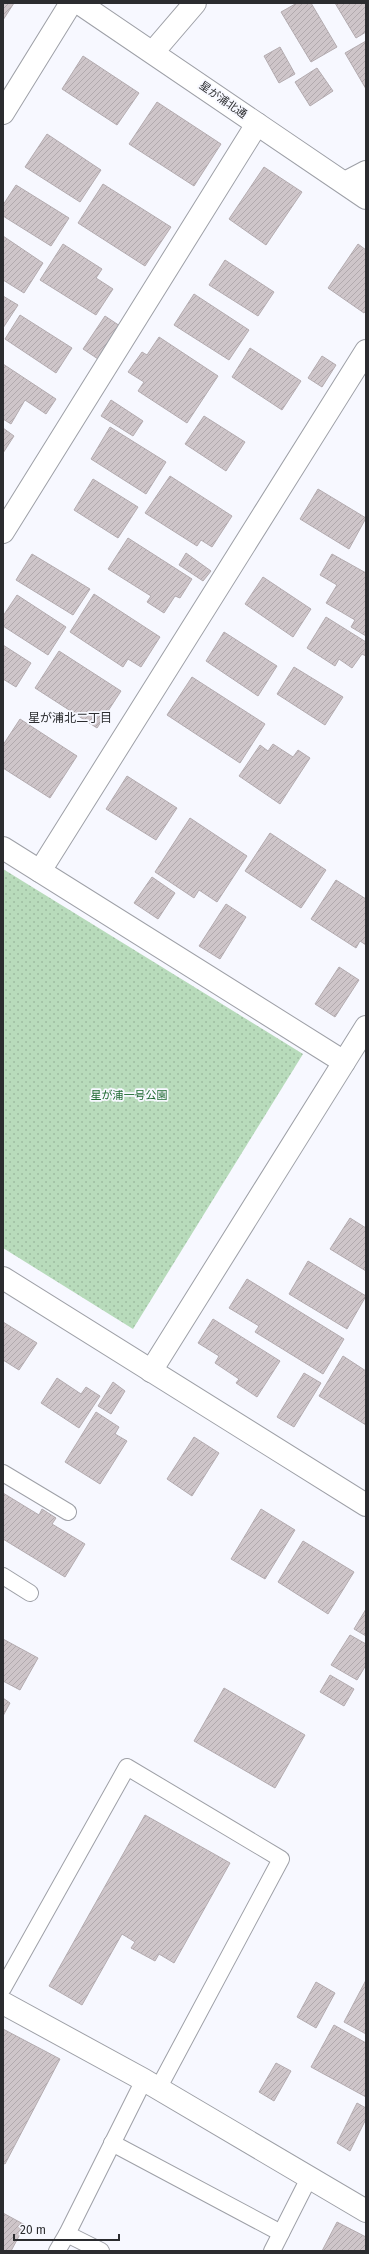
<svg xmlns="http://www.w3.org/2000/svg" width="369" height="2254" font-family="'Fira Sans','Noto Sans JP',sans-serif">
<defs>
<pattern id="grass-dots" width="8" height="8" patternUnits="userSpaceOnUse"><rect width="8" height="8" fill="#b8dbbb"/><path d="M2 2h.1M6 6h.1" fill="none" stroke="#9ebca1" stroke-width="1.8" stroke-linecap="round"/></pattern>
<pattern id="building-hatch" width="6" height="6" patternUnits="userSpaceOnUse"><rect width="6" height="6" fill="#cec5c9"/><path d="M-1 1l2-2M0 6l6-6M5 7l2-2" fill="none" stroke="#b1a9ad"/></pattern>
</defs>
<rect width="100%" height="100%" fill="#f7f8ff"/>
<path fill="url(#grass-dots)" d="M 3,869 L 303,1054 L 133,1329 L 3,1248 Z"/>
<g fill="url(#building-hatch)" stroke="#b4acb0">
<path d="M 3,3 L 14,3 L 3,20 Z"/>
<path d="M 297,3 L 311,3 L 337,47 L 311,62 L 281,12 Z"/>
<path d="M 335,3 L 366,3 L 366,32 L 356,38 Z"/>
<path d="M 366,41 L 366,89 L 345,53 Z"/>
<path d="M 280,47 L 295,74 L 279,83 L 264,56 Z"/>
<path d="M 83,56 L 139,93 L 117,125 L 62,89 Z"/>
<path d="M 317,68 L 333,91 L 310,106 L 295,82 Z"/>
<path d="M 157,102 L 221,144 L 194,186 L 129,144 Z"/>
<path d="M 47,134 L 101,170 L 80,202 L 25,167 Z"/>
<path d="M 264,167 L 302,192 L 266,245 L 229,219 Z"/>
<path d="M 103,184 L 171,227 L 145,266 L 78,223 Z"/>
<path d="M 16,185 L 69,218 L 51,246 L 3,216 L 3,205 Z"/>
<path d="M 3,236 L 43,263 L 24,293 L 3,280 Z"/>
<path d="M 63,244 L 102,269 L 96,278 L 113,289 L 96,315 L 40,280 Z"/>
<path d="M 358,244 L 366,250 L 366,310 L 364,313 L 328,288 Z"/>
<path d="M 225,260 L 274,292 L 258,316 L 209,285 Z"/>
<path d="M 194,294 L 249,330 L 229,360 L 174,325 Z"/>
<path d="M 3,296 L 18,305 L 3,328 Z"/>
<path d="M 20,315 L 72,348 L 56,373 L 5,339 Z"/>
<path d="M 105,316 L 120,326 L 98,359 L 83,349 Z"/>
<path d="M 159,337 L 218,376 L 187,423 L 138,391 L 144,382 L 128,372 L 142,352 L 147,355 Z"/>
<path d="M 250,348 L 301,381 L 282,410 L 232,377 Z"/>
<path d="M 322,356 L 336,365 L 322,387 L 308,378 Z"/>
<path d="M 3,364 L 56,399 L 46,414 L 25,400 L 11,424 L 3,419 Z"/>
<path d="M 111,400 L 143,421 L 133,436 L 101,416 Z"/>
<path d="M 204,416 L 245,442 L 226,471 L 185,444 Z"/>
<path d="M 110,427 L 166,462 L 146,494 L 91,459 Z"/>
<path d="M 3,428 L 14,436 L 3,453 Z"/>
<path d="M 170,476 L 232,516 L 212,547 L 201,540 L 197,546 L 145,513 Z"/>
<path d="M 93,479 L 138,507 L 118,538 L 74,510 Z"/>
<path d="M 318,489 L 366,518 L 349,549 L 300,519 Z"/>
<path d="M 128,538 L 192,579 L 180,598 L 175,596 L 164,613 L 147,602 L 151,596 L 108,569 Z"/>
<path d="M 186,553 L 211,571 L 203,581 L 179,565 Z"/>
<path d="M 32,554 L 90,589 L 73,615 L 16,580 Z"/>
<path d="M 332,554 L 366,573 L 366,636 L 351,627 L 355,620 L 326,603 L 337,585 L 320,575 Z"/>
<path d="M 263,577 L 311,609 L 293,637 L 245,604 Z"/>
<path d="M 94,594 L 160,637 L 141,667 L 128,659 L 123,667 L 70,632 Z"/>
<path d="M 17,595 L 66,627 L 48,655 L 3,626 L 3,616 Z"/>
<path d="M 326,617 L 366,642 L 366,656 L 362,654 L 352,668 L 339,659 L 335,666 L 307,648 Z"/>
<path d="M 224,632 L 277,666 L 258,696 L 206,661 Z"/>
<path d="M 3,645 L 31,663 L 16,687 L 3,679 Z"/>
<path d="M 59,651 L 121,691 L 97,728 L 35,688 Z"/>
<path d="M 294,667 L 343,697 L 325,725 L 277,694 Z"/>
<path d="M 192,677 L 265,724 L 240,763 L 167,715 Z"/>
<path d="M 20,719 L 77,756 L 50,798 L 3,768 L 3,745 Z"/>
<path d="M 273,744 L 293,757 L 298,750 L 310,758 L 280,804 L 239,776 L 260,745 L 268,751 Z"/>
<path d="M 127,776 L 177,808 L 156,840 L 106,809 Z"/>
<path d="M 190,818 L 247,856 L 217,902 L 199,890 L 194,898 L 155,872 Z"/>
<path d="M 270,833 L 326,870 L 301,908 L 245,871 Z"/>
<path d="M 152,877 L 175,893 L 158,919 L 134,903 Z"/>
<path d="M 336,880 L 366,899 L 366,945 L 360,941 L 356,948 L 311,919 Z"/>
<path d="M 226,904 L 246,917 L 220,959 L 199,946 Z"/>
<path d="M 339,967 L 359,980 L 335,1017 L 315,1004 Z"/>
<path d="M 350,1218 L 366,1228 L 366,1271 L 330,1249 Z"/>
<path d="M 308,1261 L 366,1296 L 347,1329 L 289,1294 Z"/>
<path d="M 247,1279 L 344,1339 L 323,1374 L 255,1332 L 259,1326 L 229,1308 Z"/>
<path d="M 213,1319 L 280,1361 L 257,1397 L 236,1383 L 239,1379 L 215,1363 L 219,1356 L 198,1343 Z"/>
<path d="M 3,1322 L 37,1343 L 19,1370 L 3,1360 Z"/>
<path d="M 343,1356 L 366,1371 L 366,1425 L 319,1396 Z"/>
<path d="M 304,1373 L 321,1383 L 294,1427 L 277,1417 Z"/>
<path d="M 57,1378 L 81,1394 L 86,1387 L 100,1396 L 79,1428 L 41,1403 Z"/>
<path d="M 113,1382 L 125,1391 L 111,1414 L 98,1406 Z"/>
<path d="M 96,1412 L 119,1427 L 115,1434 L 127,1441 L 100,1484 L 65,1462 Z"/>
<path d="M 194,1437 L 219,1453 L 192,1496 L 167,1479 Z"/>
<path d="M 3,1493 L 39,1515 L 42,1509 L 56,1518 L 52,1524 L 85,1544 L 65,1577 L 3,1539 Z"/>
<path d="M 261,1509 L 295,1530 L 265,1579 L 231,1559 Z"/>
<path d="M 303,1541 L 354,1572 L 328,1614 L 278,1582 Z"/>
<path d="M 366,1609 L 366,1636 L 354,1629 Z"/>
<path d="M 350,1635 L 366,1644 L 366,1665 L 357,1680 L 331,1665 Z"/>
<path d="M 3,1639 L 38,1658 L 20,1690 L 3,1681 Z"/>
<path d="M 330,1675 L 354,1689 L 344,1706 L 320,1692 Z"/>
<path d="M 224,1688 L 305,1735 L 275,1788 L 194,1741 Z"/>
<path d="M 3,1698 L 10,1703 L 3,1716 Z"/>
<path d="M 145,1815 L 230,1863 L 174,1963 L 159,1954 L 155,1961 L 131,1948 L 135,1942 L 122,1934 L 82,2005 L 49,1986 Z"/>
<path d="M 366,1980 L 366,2034 L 344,2022 Z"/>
<path d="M 316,1982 L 335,1993 L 316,2028 L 297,2017 Z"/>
<path d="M 334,2025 L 366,2043 L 366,2097 L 311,2067 Z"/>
<path d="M 3,2029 L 60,2059 L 5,2164 L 3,2163 Z"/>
<path d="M 276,2063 L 291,2071 L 274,2101 L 259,2092 Z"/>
<path d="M 357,2103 L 366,2108 L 366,2119 L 350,2151 L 337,2143 Z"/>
<path d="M 3,2213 L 25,2225 L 11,2251 L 3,2251 Z"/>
<path d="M 337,2222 L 366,2237 L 366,2251 L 322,2251 Z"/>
</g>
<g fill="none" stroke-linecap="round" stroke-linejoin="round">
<defs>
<g id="service">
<path d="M 3,1473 L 68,1512"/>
<path d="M 3,1576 L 30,1593"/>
<path d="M 3,1988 L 127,1767 L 281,1859 L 158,2089"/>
<path d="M 112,2143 L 281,2233"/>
<path d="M 57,2251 L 67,2234"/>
<path d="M 101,2251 L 67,2234 L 144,2080"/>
<path d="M 272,2251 L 309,2178"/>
</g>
<g id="minor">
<path d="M 153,52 L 195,3"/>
<path d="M 3,113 L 71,3"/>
<path d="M 345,183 L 366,172"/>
<path d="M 3,532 L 257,124"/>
<path d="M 3,848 L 344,1062"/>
<path d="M 40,871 L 366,351"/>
<path d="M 3,1278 L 366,1505"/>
<path d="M 151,1371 L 366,1027"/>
<path d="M 3,2003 L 144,2080 L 366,2211"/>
</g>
<path id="tertiary" d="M 79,3 L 366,198"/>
</defs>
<use href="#service" stroke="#9ea0a7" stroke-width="18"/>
<use href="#minor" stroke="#9ea0a7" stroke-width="24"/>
<use href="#tertiary" stroke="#9ea0a7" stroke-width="24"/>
<use href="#service" stroke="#fff" stroke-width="16"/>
<use href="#minor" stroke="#fff" stroke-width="22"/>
<use href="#tertiary" stroke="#fff" stroke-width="22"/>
</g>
<g text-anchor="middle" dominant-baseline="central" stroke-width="3.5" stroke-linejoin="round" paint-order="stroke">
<g font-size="11" fill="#2b2c2f" stroke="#f7f8ff">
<text transform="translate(223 100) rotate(35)">星が浦北通</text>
</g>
<g font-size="11" fill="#1d6830" stroke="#f7f8ff">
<text x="129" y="1095">星が浦一号公園</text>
</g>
<g font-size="12" fill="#2b2c2f" stroke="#f7f8ff">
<text x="70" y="718">星が浦北二丁目</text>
</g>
</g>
<rect width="369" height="2254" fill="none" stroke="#2b2c2f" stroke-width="8"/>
<path d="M14 2234v6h105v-6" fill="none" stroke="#2b2c2f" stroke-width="2"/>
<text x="20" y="2234" font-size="12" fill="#2b2c2f" stroke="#f7f8ff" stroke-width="3" paint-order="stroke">20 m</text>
</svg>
